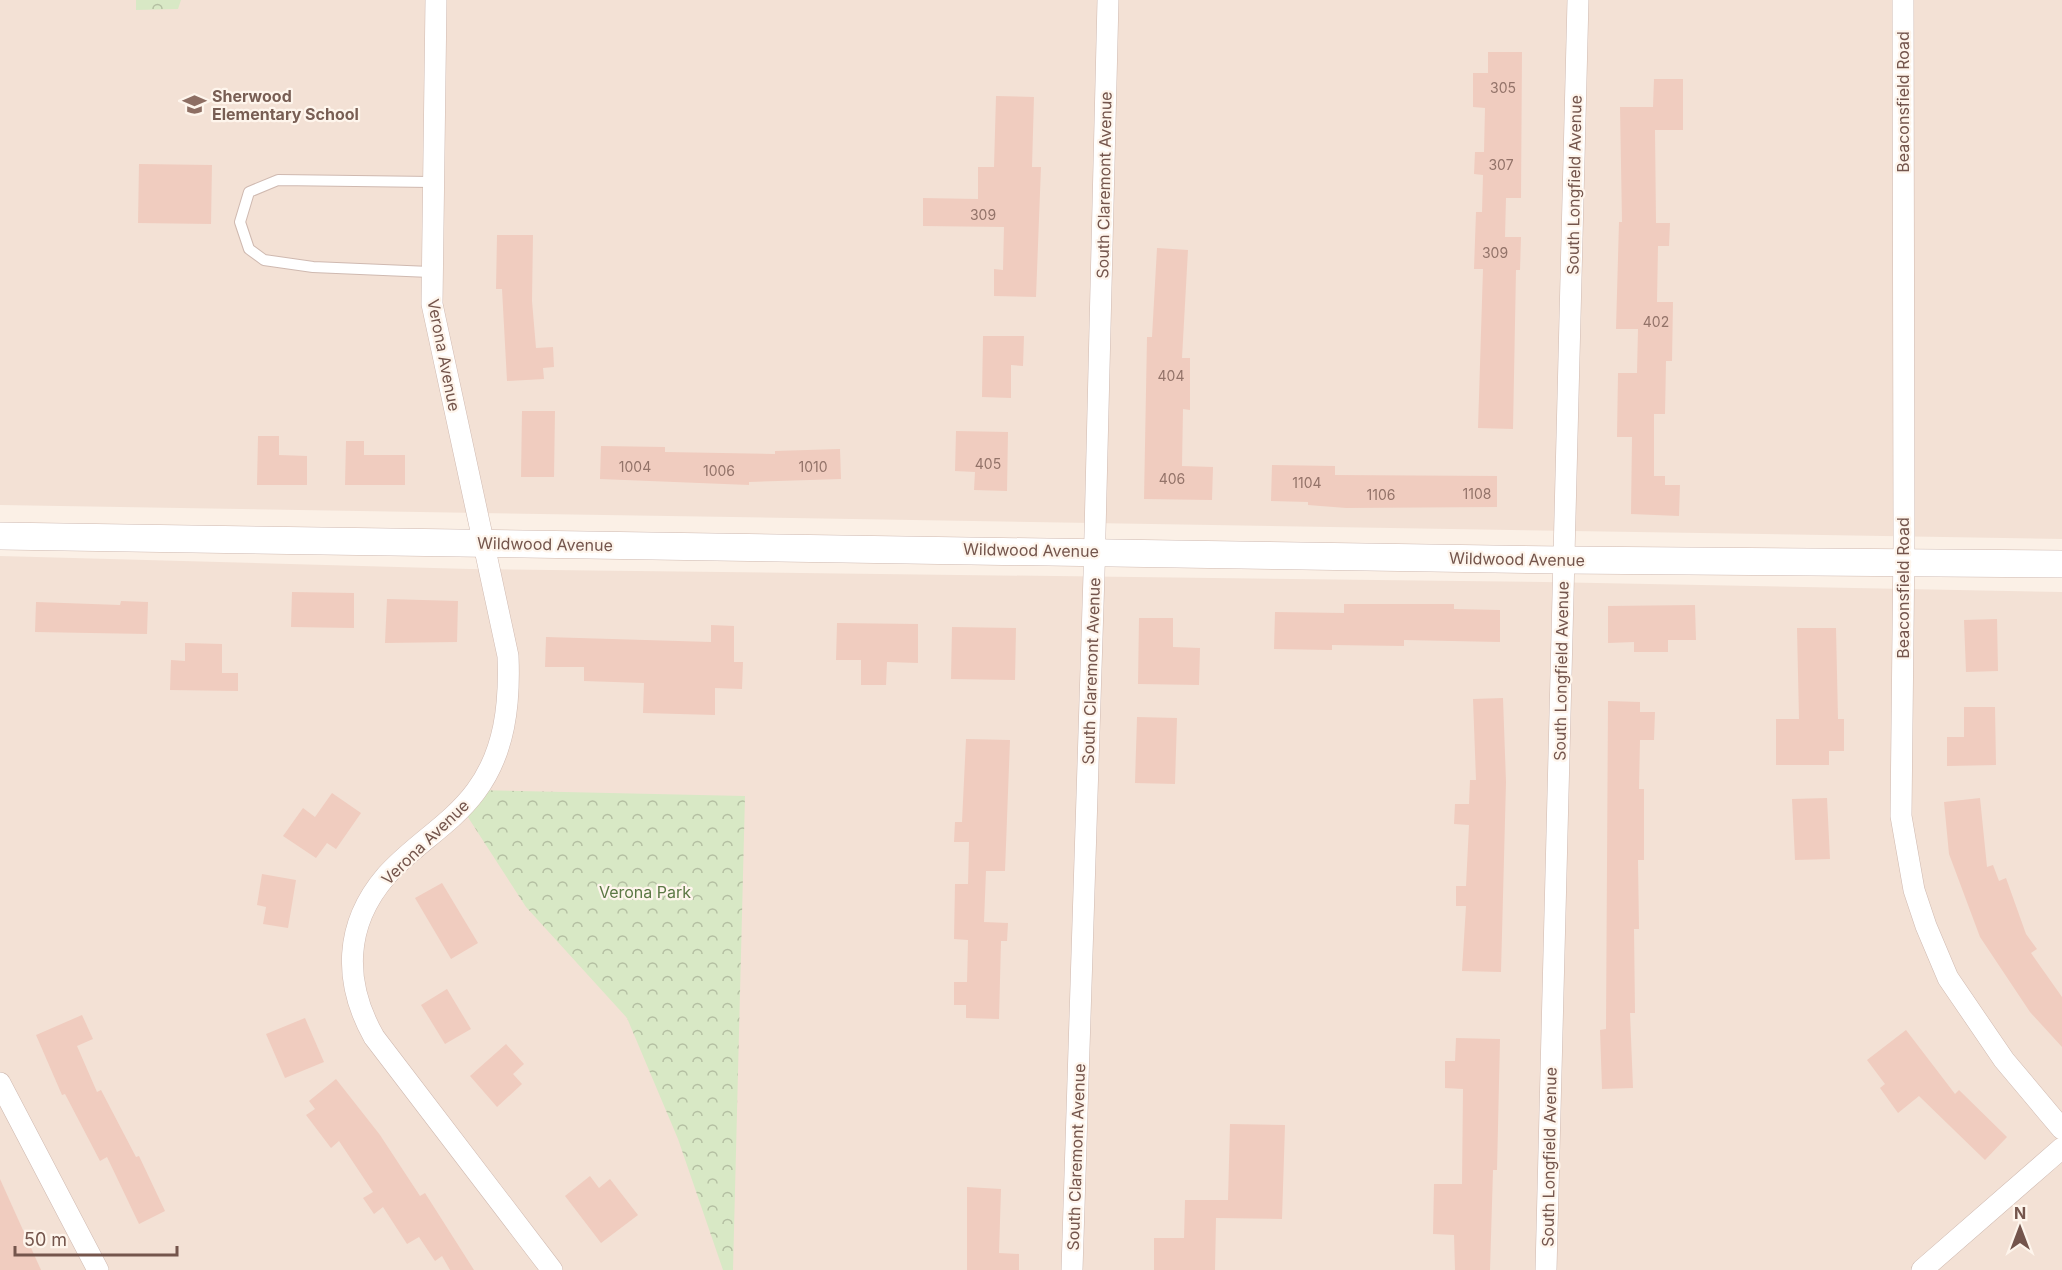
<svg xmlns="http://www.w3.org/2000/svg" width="2062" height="1270" font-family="Inter,sans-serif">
<defs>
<pattern id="park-crowns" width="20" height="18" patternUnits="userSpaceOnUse" patternTransform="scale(1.5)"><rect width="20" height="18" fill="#d8e8c5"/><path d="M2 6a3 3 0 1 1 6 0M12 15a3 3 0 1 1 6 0" fill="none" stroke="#b4bfa2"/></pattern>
</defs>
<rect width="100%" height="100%" fill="#fbf0e6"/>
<g fill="#f3e1d5">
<path d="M 0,0 L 2062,0 L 2062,539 L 0,505 Z"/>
<path d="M 0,556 L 470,569 L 1544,582 L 2062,592 L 2062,1270 L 0,1270 Z"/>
</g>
<g fill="url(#park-crowns)">
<path d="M 136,0 L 181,0 L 178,9 L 136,10 Z"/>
<path d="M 476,790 L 745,796 L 733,1270 L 723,1270 L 678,1139 L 627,1018 L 526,907 L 462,808 Z"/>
</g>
<g fill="#f0ccbf">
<path d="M 1488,52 L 1522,52 L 1521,198 L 1506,198 L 1505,237 L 1521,237 L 1520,270 L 1516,270 L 1513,429 L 1478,428 L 1483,269 L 1474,269 L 1476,212 L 1482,212 L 1483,175 L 1474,174 L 1475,152 L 1484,152 L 1485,108 L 1473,107 L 1473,73 L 1488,73 Z"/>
<path d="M 1654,79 L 1683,79 L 1683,130 L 1655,130 L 1656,223 L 1670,223 L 1669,246 L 1658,246 L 1657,302 L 1673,302 L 1672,361 L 1666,361 L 1665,414 L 1654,414 L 1654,476 L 1665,476 L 1665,485 L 1680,485 L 1679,516 L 1631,514 L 1632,437 L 1617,437 L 1618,373 L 1637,373 L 1638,329 L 1616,329 L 1619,222 L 1622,222 L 1620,107 L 1653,107 Z"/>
<path d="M 996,96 L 1034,97 L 1032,167 L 1041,167 L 1036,297 L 994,296 L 994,269 L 1003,270 L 1004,227 L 923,226 L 923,198 L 978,199 L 978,167 L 994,167 Z"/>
<path d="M 139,164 L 212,165 L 211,224 L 138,223 Z"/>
<path d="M 497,235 L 533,235 L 532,301 L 536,348 L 553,347 L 554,367 L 543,368 L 544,379 L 507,381 L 502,289 L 496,289 Z"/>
<path d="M 1157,248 L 1188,250 L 1182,358 L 1190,358 L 1190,410 L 1183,409 L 1182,466 L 1213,467 L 1212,500 L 1144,499 L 1147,337 L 1152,337 Z"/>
<path d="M 983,336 L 1024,336 L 1023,366 L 1011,365 L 1011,398 L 982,397 Z"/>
<path d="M 522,411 L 555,411 L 554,477 L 521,477 Z"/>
<path d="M 956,431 L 1008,432 L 1007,491 L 974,490 L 975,472 L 955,471 Z"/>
<path d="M 258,436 L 279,436 L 279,455 L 307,456 L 307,485 L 257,485 Z"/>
<path d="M 346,441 L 364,441 L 364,455 L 405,455 L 405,485 L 345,485 Z"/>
<path d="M 601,446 L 665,447 L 665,452 L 775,454 L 775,451 L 840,449 L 841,479 L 749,482 L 749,485 L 600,479 Z"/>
<path d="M 1272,465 L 1335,466 L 1335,475 L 1497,476 L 1497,507 L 1346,508 L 1308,505 L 1308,502 L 1271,501 Z"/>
<path d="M 292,592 L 354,593 L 354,628 L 291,627 Z"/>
<path d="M 387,599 L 458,601 L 457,642 L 385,643 Z"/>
<path d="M 121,601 L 148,602 L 147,634 L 35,632 L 36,602 L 120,605 Z"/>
<path d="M 1344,604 L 1454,604 L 1454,609 L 1500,610 L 1500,642 L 1404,640 L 1404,646 L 1332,645 L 1332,650 L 1274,649 L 1275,612 L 1344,613 Z"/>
<path d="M 1695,605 L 1696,640 L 1668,640 L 1668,652 L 1634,652 L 1634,642 L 1608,643 L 1608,606 Z"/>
<path d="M 1139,618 L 1173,618 L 1173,647 L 1200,648 L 1199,685 L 1138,684 Z"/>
<path d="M 1997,619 L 1998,671 L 1966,672 L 1964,620 Z"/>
<path d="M 837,623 L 918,624 L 918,663 L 887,662 L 886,685 L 861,685 L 861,660 L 836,660 Z"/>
<path d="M 711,625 L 734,626 L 734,662 L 743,662 L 742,689 L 715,688 L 715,715 L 643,713 L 644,683 L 584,681 L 584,667 L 545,667 L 546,637 L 711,642 Z"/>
<path d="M 952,627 L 1016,628 L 1015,680 L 951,679 Z"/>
<path d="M 1797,628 L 1836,628 L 1838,719 L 1844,719 L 1844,751 L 1829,751 L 1829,765 L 1776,765 L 1776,719 L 1799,719 Z"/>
<path d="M 185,643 L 222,644 L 222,673 L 238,673 L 238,691 L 170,690 L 171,660 L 185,661 Z"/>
<path d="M 1503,698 L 1506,782 L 1501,972 L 1462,971 L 1466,906 L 1456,906 L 1456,886 L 1466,886 L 1469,825 L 1454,824 L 1455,804 L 1469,804 L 1470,780 L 1476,780 L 1473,699 Z"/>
<path d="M 1608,701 L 1640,702 L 1640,712 L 1655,712 L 1654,740 L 1640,740 L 1639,789 L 1644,789 L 1644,860 L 1638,860 L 1639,929 L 1634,929 L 1635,1013 L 1630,1013 L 1633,1088 L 1602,1089 L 1600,1030 L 1606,1029 Z"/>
<path d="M 1964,707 L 1995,707 L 1996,765 L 1947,766 L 1947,737 L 1964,737 Z"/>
<path d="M 1137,717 L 1177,718 L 1175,784 L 1135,783 Z"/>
<path d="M 966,739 L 1010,740 L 1005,871 L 986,871 L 984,922 L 1008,923 L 1007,941 L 1001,941 L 999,1019 L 966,1018 L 966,1005 L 954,1005 L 954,982 L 967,982 L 968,940 L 954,939 L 955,884 L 968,884 L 969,842 L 954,842 L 955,822 L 962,822 Z"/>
<path d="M 332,793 L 361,813 L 336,849 L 327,843 L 316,858 L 283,836 L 303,808 L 315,817 Z"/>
<path d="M 1827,798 L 1830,859 L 1795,860 L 1792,799 Z"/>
<path d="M 1980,798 L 1987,867 L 1993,865 L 1999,881 L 2006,878 L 2026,934 L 2037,949 L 2031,953 L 2062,997 L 2062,1047 L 2030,1012 L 1980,937 L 1949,854 L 1944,802 Z"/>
<path d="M 262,874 L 296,880 L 288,928 L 263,924 L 266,907 L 257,905 Z"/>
<path d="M 442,883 L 478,943 L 451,959 L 415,898 Z"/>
<path d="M 447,989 L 471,1029 L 445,1044 L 421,1005 Z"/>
<path d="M 82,1015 L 93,1039 L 77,1046 L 97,1092 L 101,1090 L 136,1157 L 139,1156 L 165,1211 L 139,1224 L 107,1157 L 100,1161 L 65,1094 L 62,1095 L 36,1035 Z"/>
<path d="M 305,1018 L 324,1062 L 285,1078 L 266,1034 Z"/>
<path d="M 1906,1030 L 1955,1094 L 1959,1090 L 2007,1137 L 1985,1160 L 1919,1096 L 1898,1113 L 1880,1088 L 1885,1084 L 1867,1060 Z"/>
<path d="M 1456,1038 L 1500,1039 L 1497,1170 L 1493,1170 L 1490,1270 L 1455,1270 L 1454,1235 L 1433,1234 L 1434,1184 L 1462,1184 L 1463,1089 L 1445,1088 L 1445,1061 L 1455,1061 Z"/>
<path d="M 506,1044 L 524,1064 L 513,1074 L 522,1084 L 497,1107 L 470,1076 Z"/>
<path d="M 336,1079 L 380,1135 L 420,1196 L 425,1193 L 474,1270 L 450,1270 L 442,1256 L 435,1261 L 419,1237 L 407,1244 L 383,1207 L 374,1214 L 363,1198 L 373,1192 L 339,1141 L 331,1148 L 306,1115 L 315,1109 L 309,1101 Z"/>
<path d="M 1230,1124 L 1285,1125 L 1282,1219 L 1216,1218 L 1215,1270 L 1154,1270 L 1154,1238 L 1184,1238 L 1185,1200 L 1228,1200 Z"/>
<path d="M 590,1176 L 599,1188 L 610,1179 L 638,1215 L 601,1243 L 565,1196 Z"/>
<path d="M 0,1179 L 41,1270 L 0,1270 Z"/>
<path d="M 967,1187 L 1001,1189 L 999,1253 L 1019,1254 L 1019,1270 L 967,1270 Z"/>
</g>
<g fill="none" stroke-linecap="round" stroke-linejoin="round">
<defs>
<path id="service" d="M 430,272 L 313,267 L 264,260 L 249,249 L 240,222 L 249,192 L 278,180 L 432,182"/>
<g id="minor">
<path d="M 436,0 L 432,304 L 508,656 C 510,704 505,752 476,791 C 451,825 413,845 386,876 C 344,925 343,982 374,1037 L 552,1270"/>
<path d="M 1903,0 L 1904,541 L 1901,816 L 1914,890 L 1926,926 L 1948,978 L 2004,1060 L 2062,1129"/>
<path d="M 0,1083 L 98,1270"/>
<path d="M 1072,1270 L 1094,574 L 1108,0"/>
<path d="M 1546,1270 L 1578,0"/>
<path d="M 1922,1270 L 2062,1148"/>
</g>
<path id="tertiary" d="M 0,536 L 1563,560 L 2062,564"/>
</defs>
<use href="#service" stroke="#cfb9b0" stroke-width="12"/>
<use href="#minor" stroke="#cfb9b0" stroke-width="22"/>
<use href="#tertiary" stroke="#cfb9b0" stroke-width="28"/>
<use href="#service" stroke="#fff" stroke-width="10"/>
<use href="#minor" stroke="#fff" stroke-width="21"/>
<use href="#tertiary" stroke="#fff" stroke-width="27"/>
</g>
<defs>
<symbol id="school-bare" viewBox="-9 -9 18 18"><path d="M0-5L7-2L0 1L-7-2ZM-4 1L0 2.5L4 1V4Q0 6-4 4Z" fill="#8d6e63" stroke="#fef5ec" stroke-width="2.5" paint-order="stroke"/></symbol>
</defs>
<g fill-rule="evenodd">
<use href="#school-bare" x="178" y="88" width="33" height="33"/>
</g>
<g text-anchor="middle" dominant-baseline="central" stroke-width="4.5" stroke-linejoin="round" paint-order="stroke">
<g font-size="14" fill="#937369">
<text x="1503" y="87">305</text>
<text x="1501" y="164">307</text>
<text x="983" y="214">309</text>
<text x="1495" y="252">309</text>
<text x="1656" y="321">402</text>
<text x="1171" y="375">404</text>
<text x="988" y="463">405</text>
<text x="635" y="466">1004</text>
<text x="813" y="466">1010</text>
<text x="719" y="470">1006</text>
<text x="1172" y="478">406</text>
<text x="1307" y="482">1104</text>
<text x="1477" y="493">1108</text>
<text x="1381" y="494">1106</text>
</g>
<g font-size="16" font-weight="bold" fill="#785e54" stroke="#fef5ec" text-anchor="start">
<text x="212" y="96">Sherwood<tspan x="212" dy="18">Elementary School</tspan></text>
</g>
<g font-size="16" fill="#74554c" stroke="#fef5ec">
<text transform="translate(1903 102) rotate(-90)">Beaconsfield Road</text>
<text transform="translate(1104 185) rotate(-89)">South Claremont Avenue</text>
<text transform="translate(1574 185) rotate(-89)">South Longfield Avenue</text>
<text transform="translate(444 355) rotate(79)">Verona Avenue</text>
<text transform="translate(545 544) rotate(1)">Wildwood Avenue</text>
<text transform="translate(1031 550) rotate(1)">Wildwood Avenue</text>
<text transform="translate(1517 559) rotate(1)">Wildwood Avenue</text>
<text transform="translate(1903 588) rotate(-90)">Beaconsfield Road</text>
<text transform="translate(1091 671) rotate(-88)">South Claremont Avenue</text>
<text transform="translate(1561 671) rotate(-89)">South Longfield Avenue</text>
<text transform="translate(425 842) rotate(-44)">Verona Avenue</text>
<text transform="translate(1076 1157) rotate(-88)">South Claremont Avenue</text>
<text transform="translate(1549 1157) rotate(-89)">South Longfield Avenue</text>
</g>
<g font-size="16" fill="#5b7844" stroke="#fef5ec">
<text x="645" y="892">Verona Park</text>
</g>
</g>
<g transform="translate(2020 1228)" stroke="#fef5ec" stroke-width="4.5" paint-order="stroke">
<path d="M0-4.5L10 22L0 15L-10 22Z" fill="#74554c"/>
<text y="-9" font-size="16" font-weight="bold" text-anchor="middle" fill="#74554c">N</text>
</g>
<path d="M15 1246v9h162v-9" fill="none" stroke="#74554c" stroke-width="3"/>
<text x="24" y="1246" font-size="18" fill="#74554c" stroke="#fef5ec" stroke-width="4.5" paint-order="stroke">50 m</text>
</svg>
